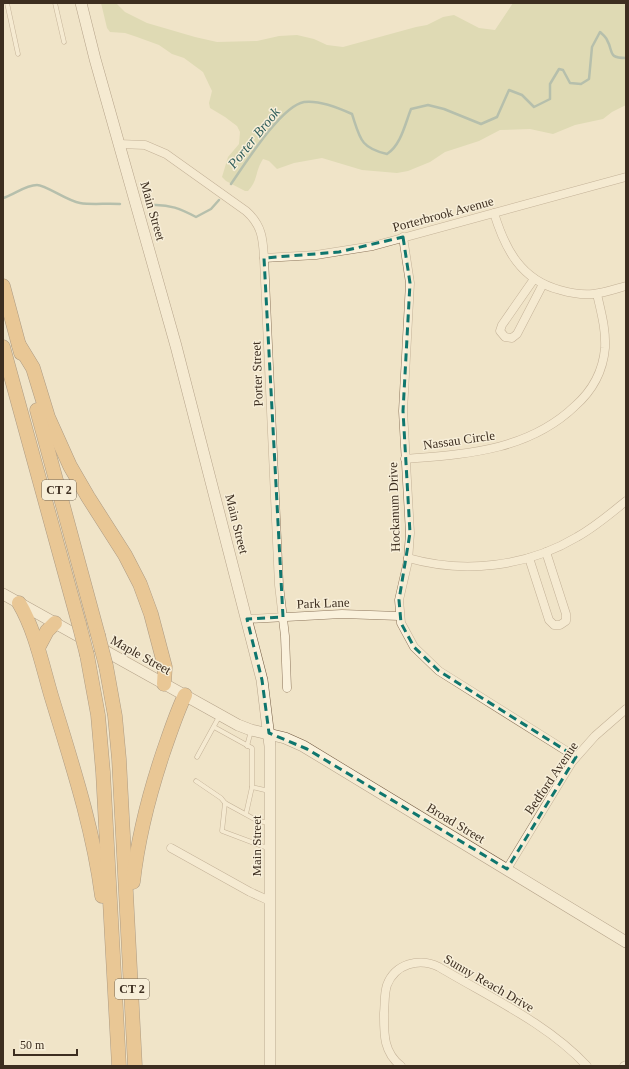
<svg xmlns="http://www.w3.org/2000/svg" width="629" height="1069" font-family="'Times New Roman',serif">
<rect width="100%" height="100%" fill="#f0e4c8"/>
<path fill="#c9cf9b" d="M 101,3 L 116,3 L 125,12 L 147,23 L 195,37 L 217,42 L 257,41 L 279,36 L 297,35 L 314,39 L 327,45 L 343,47 L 416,27 L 427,25 L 443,17 L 454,15 L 479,28 L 495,30 L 513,3 L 626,3 L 626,105 L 612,112 L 603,119 L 575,125 L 553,134 L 530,129 L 500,130 L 479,141 L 445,152 L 430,162 L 408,171 L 397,173 L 362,170 L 322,158 L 294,163 L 277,169 L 269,161 L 263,159 C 255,171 258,181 248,191 L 245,191 L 226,181 L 222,177 L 228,157 L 239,144 L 240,132 L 237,126 L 225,117 L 210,108 L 209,103 L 212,91 L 203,72 L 184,58 L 172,54 L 159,45 L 137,37 L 125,33 L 110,32 L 107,28 Z"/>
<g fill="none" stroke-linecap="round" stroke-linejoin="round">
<g stroke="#6f938a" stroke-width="2.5">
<path d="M 231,184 C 245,164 281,106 304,102 C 319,100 339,108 352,114 C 360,138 360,148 387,154 C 401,145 405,124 411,109 L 428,105 L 444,109 L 481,124 L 497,117 L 509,90 L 522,95 L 534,107 L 550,99 L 550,84 L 559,69 L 563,70 L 570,83 L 581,84 L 589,79 L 592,47 L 600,32 C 602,34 606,37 607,40 C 614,52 607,58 626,58"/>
<path d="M 3,198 C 14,195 25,185 37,185 C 46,185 67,201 80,203 C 92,205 107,203 120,204"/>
<path d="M 152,205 C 169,204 181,209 196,217 L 211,209 L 219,200"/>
</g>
<defs>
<g id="lane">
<path d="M 7,3 L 18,54"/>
<path d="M 55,3 L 64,42"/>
<path d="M 214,727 L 252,748 L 252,787 L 269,791"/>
<path d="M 247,746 L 251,731"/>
<path d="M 197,757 L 220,715"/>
<path d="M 196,781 L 221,798 L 225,803 L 222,831 L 270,849"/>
<path d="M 225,803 L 258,821 L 270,823"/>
<path d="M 246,814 L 252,787"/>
</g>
<g id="street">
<path d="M 119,144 L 145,145 L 166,154 L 246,211 C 262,225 263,239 264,258 L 279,585 L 285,636 L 287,688"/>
<path d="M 494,213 C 505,249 521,280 560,290 C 570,293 582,295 593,294 C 604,293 615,289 626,286"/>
<path d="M 403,237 L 410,283 L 403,411 L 410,533 L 408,561 L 399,600 L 401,623 L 414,647 L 439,671 L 576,757"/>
<path d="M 264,258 L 316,255 L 373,246 L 626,177"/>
<path d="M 534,279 L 502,325 L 500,331 L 505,337 L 512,338 L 517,334 L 543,284"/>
<path d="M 405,459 C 466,454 528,451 575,406 C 592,391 603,371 605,348 C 606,329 601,312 597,294"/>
<path d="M 408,558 C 464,574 527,567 577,537 C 595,527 610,514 626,501"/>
<path d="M 529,558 L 549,620 L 554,625 L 560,625 L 566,621 L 566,614 L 546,552"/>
<path d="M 247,619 L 342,614 L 399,616"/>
<path d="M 171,848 L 250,892 L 270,901"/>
<path d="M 507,869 L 572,762 L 595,736 L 626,709"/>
<path d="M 401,1066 C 383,1052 384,1033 384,1013 C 385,1004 384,994 387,985 C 395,964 419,957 439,967 C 489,997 547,1023 587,1066"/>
<path d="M 624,1066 L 626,1065"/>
</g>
<g id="secondary">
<path d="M 81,3 L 95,59 L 176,346 L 262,680 L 270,746 L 270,1066"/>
<path d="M 3,594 L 238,725 L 251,730 L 285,738 L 303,746 L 626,942"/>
</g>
<g id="highway">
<path d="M 3,286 L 21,353"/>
<path d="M 19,345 L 33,368 L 48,417 L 70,466 L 88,497 L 125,555 L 140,584 L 151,614 L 165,667 L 164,684"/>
<path d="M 3,347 L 79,624"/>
<path d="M 37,410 L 98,635"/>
<path d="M 19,603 C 35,630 42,664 51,695 C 71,761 93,827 102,896"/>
<path d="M 38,648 L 47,631 L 55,623"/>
<path d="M 87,655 L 98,715 L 103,772 L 119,1066"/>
<path d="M 106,666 L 115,716 L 119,759 L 135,1066"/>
<path d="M 133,882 C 138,837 149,795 163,753 C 170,733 176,714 185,695"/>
</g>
</defs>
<use href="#lane" stroke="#8d765c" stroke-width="5"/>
<use href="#street" stroke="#8d765c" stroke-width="9"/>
<use href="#secondary" stroke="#6f573f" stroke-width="12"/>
<use href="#highway" stroke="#5b4430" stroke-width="15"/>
<use href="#lane" stroke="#faf1dc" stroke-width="4"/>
<use href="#street" stroke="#faf1dc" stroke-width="8"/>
<use href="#secondary" stroke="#faf1dc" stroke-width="11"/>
<use href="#highway" stroke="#e0a458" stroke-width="14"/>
<defs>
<g id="highway-bridge">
<path d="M 79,624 L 87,655"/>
<path d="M 98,635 L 106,666"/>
</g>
</defs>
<use href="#highway-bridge" stroke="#5b4430" stroke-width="15" stroke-linecap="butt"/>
<use href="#highway-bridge" stroke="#e0a458" stroke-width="14"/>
</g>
<path d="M0 0H629V1069H0ZM 403,237 L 410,283 L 403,411 L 410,533 L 399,600 L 401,623 L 414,647 L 439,671 L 576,757 L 507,869 L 307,749 L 269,733 L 262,680 L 247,619 L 283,617 L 264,258 L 339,252 Z" fill="#f0e4c8" fill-opacity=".55" fill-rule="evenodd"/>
<path fill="none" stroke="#0f766e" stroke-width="3" stroke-dasharray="8 5" stroke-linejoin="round" d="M 403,237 L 410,283 L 403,411 L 410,533 L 399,600 L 401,623 L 414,647 L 439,671 L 576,757 L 507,869 L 307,749 L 269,733 L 262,680 L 247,619 L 283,617 L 264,258 L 339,252 Z"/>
<g text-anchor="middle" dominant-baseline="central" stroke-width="3" stroke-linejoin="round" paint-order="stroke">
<g fill="#f7eed8" stroke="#756857" stroke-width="1">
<rect x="42" y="480" width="34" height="20" rx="3"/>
<rect x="115" y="979" width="34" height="20" rx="3"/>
</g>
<g font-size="12" font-weight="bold" fill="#3d2e20">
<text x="59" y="490">CT 2</text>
<text x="132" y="989">CT 2</text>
</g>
<g font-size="13" fill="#3d2e20" stroke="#f7eed8">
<text transform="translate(153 211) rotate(74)">Main Street</text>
<text transform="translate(443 214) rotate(-15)">Porterbrook Avenue</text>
<text transform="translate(257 374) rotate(-92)">Porter Street</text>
<text transform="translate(459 440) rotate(-8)">Nassau Circle</text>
<text transform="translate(394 507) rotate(-92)">Hockanum Drive</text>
<text transform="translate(237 524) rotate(76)">Main Street</text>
<text transform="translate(323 603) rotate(-2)">Park Lane</text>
<text transform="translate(141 655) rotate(29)">Maple Street</text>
<text transform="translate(551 778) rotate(-56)">Bedford Avenue</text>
<text transform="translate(456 823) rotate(31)">Broad Street</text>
<text transform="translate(256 846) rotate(-90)">Main Street</text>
<text transform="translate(489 983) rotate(30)">Sunny Reach Drive</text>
</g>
<g font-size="14" font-style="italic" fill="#2f5d5a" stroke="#f7eed8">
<text transform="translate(254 138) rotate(-51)">Porter Brook</text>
</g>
</g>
<rect width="629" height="1069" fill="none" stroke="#3d2e20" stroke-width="8"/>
<path d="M14 1049v6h63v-6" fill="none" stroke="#3d2e20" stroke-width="2"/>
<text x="20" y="1049" font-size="12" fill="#3d2e20" stroke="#f7eed8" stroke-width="3" paint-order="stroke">50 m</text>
</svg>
